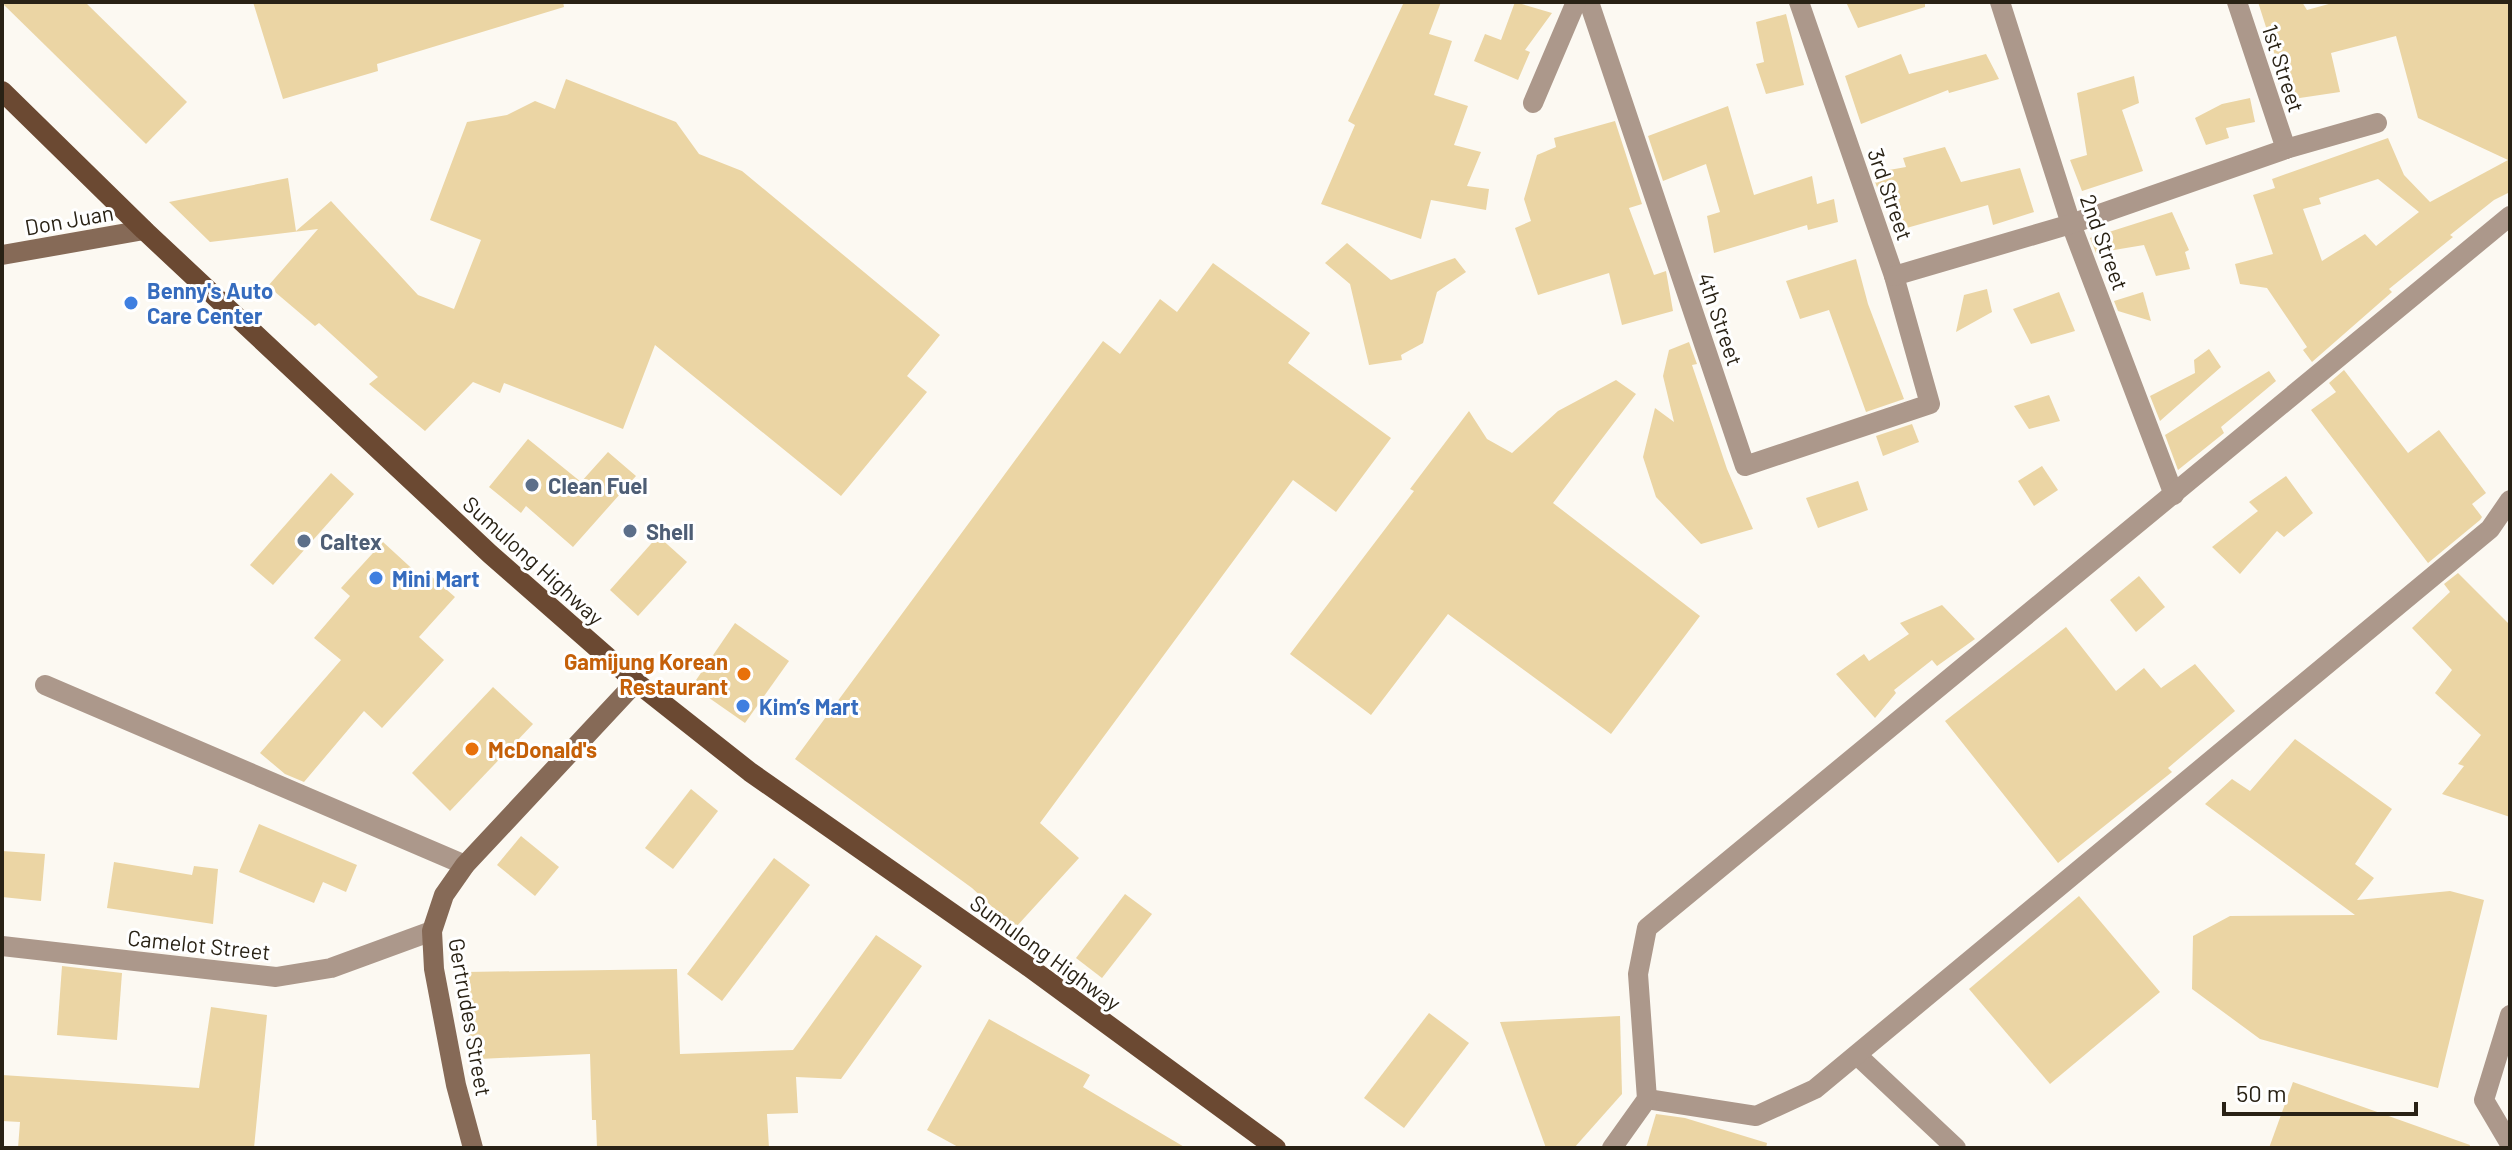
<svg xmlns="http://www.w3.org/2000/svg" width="2512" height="1150" font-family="Barlow,sans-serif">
<rect width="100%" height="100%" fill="#fcf9f2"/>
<g fill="#ebd5a4" fill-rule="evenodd">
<path d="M 85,2 L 187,102 L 146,144 L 2,3 Z"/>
<path d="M 253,2 L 563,2 L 564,7 L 377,64 L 378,71 L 283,99 Z"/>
<path d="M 1404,2 L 1441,2 L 1429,34 L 1452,41 L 1434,95 L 1468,106 L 1454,145 L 1481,152 L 1467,186 L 1489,189 L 1486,210 L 1431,200 L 1421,239 L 1321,204 L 1355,125 L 1348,121 Z"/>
<path d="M 1515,2 L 1552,13 L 1525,50 L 1530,52 L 1518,80 L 1474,61 L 1485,34 L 1501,40 Z"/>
<path d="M 1846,2 L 1925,2 L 1925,7 L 1858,28 Z"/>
<path d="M 2258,2 L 2302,2 L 2307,10 L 2336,2 L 2510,2 L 2510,192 L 2494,200 L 2450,235 L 2453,237 L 2389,289 L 2392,292 L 2312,362 L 2303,350 L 2307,347 L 2267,288 L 2240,284 L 2235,264 L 2273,254 L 2253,195 L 2275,188 L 2272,179 L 2388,138 L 2404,175 L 2430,202 L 2508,160 L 2418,118 L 2396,36 L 2331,53 L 2340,92 L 2293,99 L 2280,71 ZM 2378,179 L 2419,212 L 2376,246 L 2365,234 L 2322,261 L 2303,209 L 2321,204 L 2319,198 Z"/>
<path d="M 1786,14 L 1804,85 L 1766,94 L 1756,64 L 1764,62 L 1756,22 Z"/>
<path d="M 1901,54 L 1909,74 L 1986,54 L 1999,79 L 1949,93 L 1948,90 L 1861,124 L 1845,76 Z"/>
<path d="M 2134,76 L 2139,103 L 2122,110 L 2143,171 L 2082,191 L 2070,160 L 2087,155 L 2077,93 Z"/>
<path d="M 566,79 L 676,122 L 699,154 L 742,171 L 940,335 L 907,376 L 927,392 L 841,496 L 655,345 L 623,429 L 504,383 L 500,393 L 473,382 L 425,431 L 369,384 L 378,377 L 319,323 L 315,326 L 268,286 L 318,229 L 210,242 L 169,202 L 288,178 L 296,231 L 331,201 L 418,295 L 454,309 L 481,240 L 430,220 L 467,122 L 507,115 L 535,101 L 555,109 Z"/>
<path d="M 2250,98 L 2255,122 L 2226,128 L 2229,138 L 2206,145 L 2195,118 L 2222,104 Z"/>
<path d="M 1728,106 L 1754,195 L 1812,176 L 1817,204 L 1834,199 L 1838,222 L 1808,230 L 1807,225 L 1714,253 L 1707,216 L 1720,212 L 1706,164 L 1663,181 L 1648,136 Z"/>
<path d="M 1615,121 L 1642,204 L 1629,208 L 1654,275 L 1666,271 L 1673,311 L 1622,325 L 1609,273 L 1538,295 L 1515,228 L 1531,221 L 1524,199 L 1537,155 L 1556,147 L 1554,138 Z"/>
<path d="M 1945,147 L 1961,182 L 2020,168 L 2034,212 L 1993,225 L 1988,205 L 1903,229 L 1897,206 L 1885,210 L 1872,173 L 1906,167 L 1903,158 Z"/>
<path d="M 2172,212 L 2189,250 L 2185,252 L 2190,269 L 2156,276 L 2144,245 L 2096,253 L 2090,238 Z"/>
<path d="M 1347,243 L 1391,280 L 1455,258 L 1466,272 L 1437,292 L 1423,343 L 1401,355 L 1402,360 L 1369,365 L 1350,284 L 1325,263 Z"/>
<path d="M 1856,259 L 1868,304 L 1904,399 L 1866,412 L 1829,310 L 1800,319 L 1786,281 Z"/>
<path d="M 1213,263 L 1310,333 L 1288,363 L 1391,438 L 1336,512 L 1293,480 L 1040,823 L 1079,858 L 1015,928 L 972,888 L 795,759 L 1103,341 L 1120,354 L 1160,299 L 1177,312 Z"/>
<path d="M 1987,289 L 1992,312 L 1956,332 L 1964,295 Z"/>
<path d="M 2059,292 L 2075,331 L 2031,344 L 2013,309 Z"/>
<path d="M 2143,292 L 2151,321 L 2118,311 L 2114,301 Z"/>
<path d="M 1689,342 L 1697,364 L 1692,365 L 1727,469 L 1753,529 L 1701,544 L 1656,497 L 1643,457 L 1655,408 L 1674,422 L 1663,376 L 1669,350 Z"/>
<path d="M 2209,349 L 2221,367 L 2160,421 L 2150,396 L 2195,373 L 2194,360 Z"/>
<path d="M 2344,370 L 2408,453 L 2439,430 L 2486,493 L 2472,504 L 2482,517 L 2480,520 L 2428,563 L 2311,410 L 2336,392 L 2329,383 Z"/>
<path d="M 2269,371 L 2276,381 L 2221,427 L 2224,433 L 2178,470 L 2165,435 Z"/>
<path d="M 1616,380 L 1636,394 L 1553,503 L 1700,616 L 1611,734 L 1448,614 L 1371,715 L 1290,654 L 1414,491 L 1410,489 L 1469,411 L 1487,439 L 1512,453 L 1558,411 Z"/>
<path d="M 2049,395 L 2060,421 L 2029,429 L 2014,406 Z"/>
<path d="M 1912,424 L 1919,442 L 1883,456 L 1876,436 Z"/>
<path d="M 528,439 L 581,482 L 608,452 L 636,476 L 573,547 L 526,506 L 521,513 L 489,487 Z"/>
<path d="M 2042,466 L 2058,490 L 2034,506 L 2018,481 Z"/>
<path d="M 331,473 L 354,494 L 273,585 L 250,565 Z"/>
<path d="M 2286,476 L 2313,513 L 2284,537 L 2277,531 L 2240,574 L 2212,547 L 2258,511 L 2249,502 Z"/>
<path d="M 1858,481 L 1868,510 L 1818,528 L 1806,498 Z"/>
<path d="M 658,536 L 687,562 L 638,616 L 610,590 Z"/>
<path d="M 383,542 L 420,576 L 424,570 L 455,597 L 419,637 L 444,660 L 382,728 L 364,711 L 304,782 L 285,774 L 260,753 L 341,660 L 314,638 L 350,596 L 341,588 Z"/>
<path d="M 2458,573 L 2510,625 L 2510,817 L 2442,794 L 2464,766 L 2458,764 L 2481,735 L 2435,693 L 2452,670 L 2412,628 L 2450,592 L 2444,584 Z"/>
<path d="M 2139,576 L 2165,607 L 2136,632 L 2110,600 Z"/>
<path d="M 1942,605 L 1975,639 L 1937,666 L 1932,660 L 1894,690 L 1896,693 L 1875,718 L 1836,674 L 1864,654 L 1869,661 L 1909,634 L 1900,623 Z"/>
<path d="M 735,623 L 789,661 L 745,723 L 692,686 Z"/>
<path d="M 2066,627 L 2116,691 L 2144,668 L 2161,688 L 2195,664 L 2235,711 L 2168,768 L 2172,772 L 2058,863 L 1945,721 Z"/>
<path d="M 493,687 L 533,724 L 450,811 L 412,773 Z"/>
<path d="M 2295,739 L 2392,809 L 2355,864 L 2374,878 L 2357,900 L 2450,891 L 2484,900 L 2438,1088 L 2260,1039 L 2192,989 L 2193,936 L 2230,916 L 2355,915 L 2205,804 L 2232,779 L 2250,791 Z"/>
<path d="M 691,789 L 718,811 L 673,869 L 645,848 Z"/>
<path d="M 259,824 L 357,865 L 346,892 L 323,882 L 314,903 L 239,872 Z"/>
<path d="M 521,836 L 559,867 L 535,896 L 497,865 Z"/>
<path d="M 2,851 L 45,854 L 41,901 L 2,897 Z"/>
<path d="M 774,858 L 810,885 L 722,1001 L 687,974 Z"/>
<path d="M 114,862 L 192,875 L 194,866 L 218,869 L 213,924 L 107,908 Z"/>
<path d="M 1125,894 L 1152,914 L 1102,978 L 1076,958 Z"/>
<path d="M 2079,896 L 2160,992 L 2050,1084 L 1969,989 Z"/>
<path d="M 876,935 L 922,966 L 841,1079 L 796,1077 L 798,1113 L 767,1114 L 769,1148 L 597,1148 L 596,1120 L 592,1120 L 590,1054 L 479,1059 L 481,1039 L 469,1042 L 466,972 L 677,969 L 680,1054 L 793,1050 Z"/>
<path d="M 62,966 L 122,973 L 117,1040 L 57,1035 Z"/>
<path d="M 211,1007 L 267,1015 L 254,1148 L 18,1148 L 20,1122 L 2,1121 L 2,1075 L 199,1088 Z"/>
<path d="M 1429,1013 L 1469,1043 L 1404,1128 L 1364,1098 Z"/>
<path d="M 1620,1016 L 1622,1094 L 1574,1148 L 1546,1148 L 1500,1022 Z"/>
<path d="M 989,1019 L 1090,1075 L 1083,1087 L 1186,1148 L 960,1148 L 927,1130 Z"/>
<path d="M 2293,1082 L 2470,1145 L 2469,1148 L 2269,1148 Z"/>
<path d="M 1656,1114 L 1685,1118 L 1767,1143 L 1766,1148 L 1646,1148 Z"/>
</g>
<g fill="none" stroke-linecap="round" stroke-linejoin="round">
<g stroke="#ac988b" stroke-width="20">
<path d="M 1589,2 L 1745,466 L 1930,404 L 1894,276 L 1799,2"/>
<path d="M 2000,2 L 2071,224 L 2174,495"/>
<path d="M 2237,2 L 2286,149"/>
<path d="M 1533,103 L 1576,2"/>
<path d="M 1894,276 L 2071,224 L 2286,149 L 2377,123"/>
<path d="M 45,685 L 465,865"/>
<path d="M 2,946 L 276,977 L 331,968 L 432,931"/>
<path d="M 2510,1015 L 2484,1100 L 2510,1144"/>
<path d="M 1859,1057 L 1956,1148"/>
<path d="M 1647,1099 L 1756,1116 L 1815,1089 L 2490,529 L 2510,500"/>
<path d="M 1612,1148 L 1647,1099 L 1638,974 L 1647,928 L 2510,216"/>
</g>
<g stroke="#866a57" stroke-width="20">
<path d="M 2,255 L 144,230"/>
<path d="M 473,1148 L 456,1085 L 434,969 L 432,931 L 444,895 L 465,865 L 636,682"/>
</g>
<path stroke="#6b4932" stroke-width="20" d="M 2,91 L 144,230 L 490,554 L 636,682 L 750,772 L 1029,967 L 1276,1148"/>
</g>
<g fill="#3f7fe0" stroke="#fff" stroke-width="3">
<circle cx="131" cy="303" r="8"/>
<circle cx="376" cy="578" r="8"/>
<circle cx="743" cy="706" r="8"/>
</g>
<g fill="#5c6f8a" stroke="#fff" stroke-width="3">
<circle cx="532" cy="485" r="8"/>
<circle cx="630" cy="531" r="8"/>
<circle cx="304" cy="541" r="8"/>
</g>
<g fill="#e8710a" stroke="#fff" stroke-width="3">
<circle cx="744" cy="674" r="8"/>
<circle cx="472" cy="749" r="8"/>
</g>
<g text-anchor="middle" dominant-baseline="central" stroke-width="6" stroke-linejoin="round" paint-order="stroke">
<g font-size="22" fill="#292215" stroke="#fff">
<text transform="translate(2284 68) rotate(72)">1st Street</text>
<text transform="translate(1891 194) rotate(71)">3rd Street</text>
<text transform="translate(69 219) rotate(-10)">Don Juan</text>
<text transform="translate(2105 242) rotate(70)">2nd Street</text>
<text transform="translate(1721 319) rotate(71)">4th Street</text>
<text transform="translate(534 560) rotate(42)">Sumulong Highway</text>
<text transform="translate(199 944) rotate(6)">Camelot Street</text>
<text transform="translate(1046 952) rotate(36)">Sumulong Highway</text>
<text transform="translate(471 1017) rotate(80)">Gertrudes Street</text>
</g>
<g font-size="22" font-weight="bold" fill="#366cbe" stroke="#fff" text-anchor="start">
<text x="147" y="290">Benny's Auto<tspan x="147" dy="25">Care Center</tspan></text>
<text x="392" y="578">Mini Mart</text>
<text x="759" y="706">Kim’s Mart</text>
</g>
<g font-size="22" font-weight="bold" fill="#4e5e75" stroke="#fff" text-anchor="start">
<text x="548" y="485">Clean Fuel</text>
<text x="646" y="531">Shell</text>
<text x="320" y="541">Caltex</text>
</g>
<g font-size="22" font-weight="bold" fill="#c56008" stroke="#fff" text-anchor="end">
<text x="728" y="661">Gamijung Korean<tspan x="728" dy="25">Restaurant</tspan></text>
<text x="488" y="749" text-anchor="start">McDonald's</text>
</g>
</g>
<rect width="2512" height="1150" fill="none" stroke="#292215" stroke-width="8"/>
<path d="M2224 1102v12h192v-12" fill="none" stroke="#292215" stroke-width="4"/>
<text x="2236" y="1102" font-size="24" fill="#292215" stroke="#ffffff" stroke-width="6" paint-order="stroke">50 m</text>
</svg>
